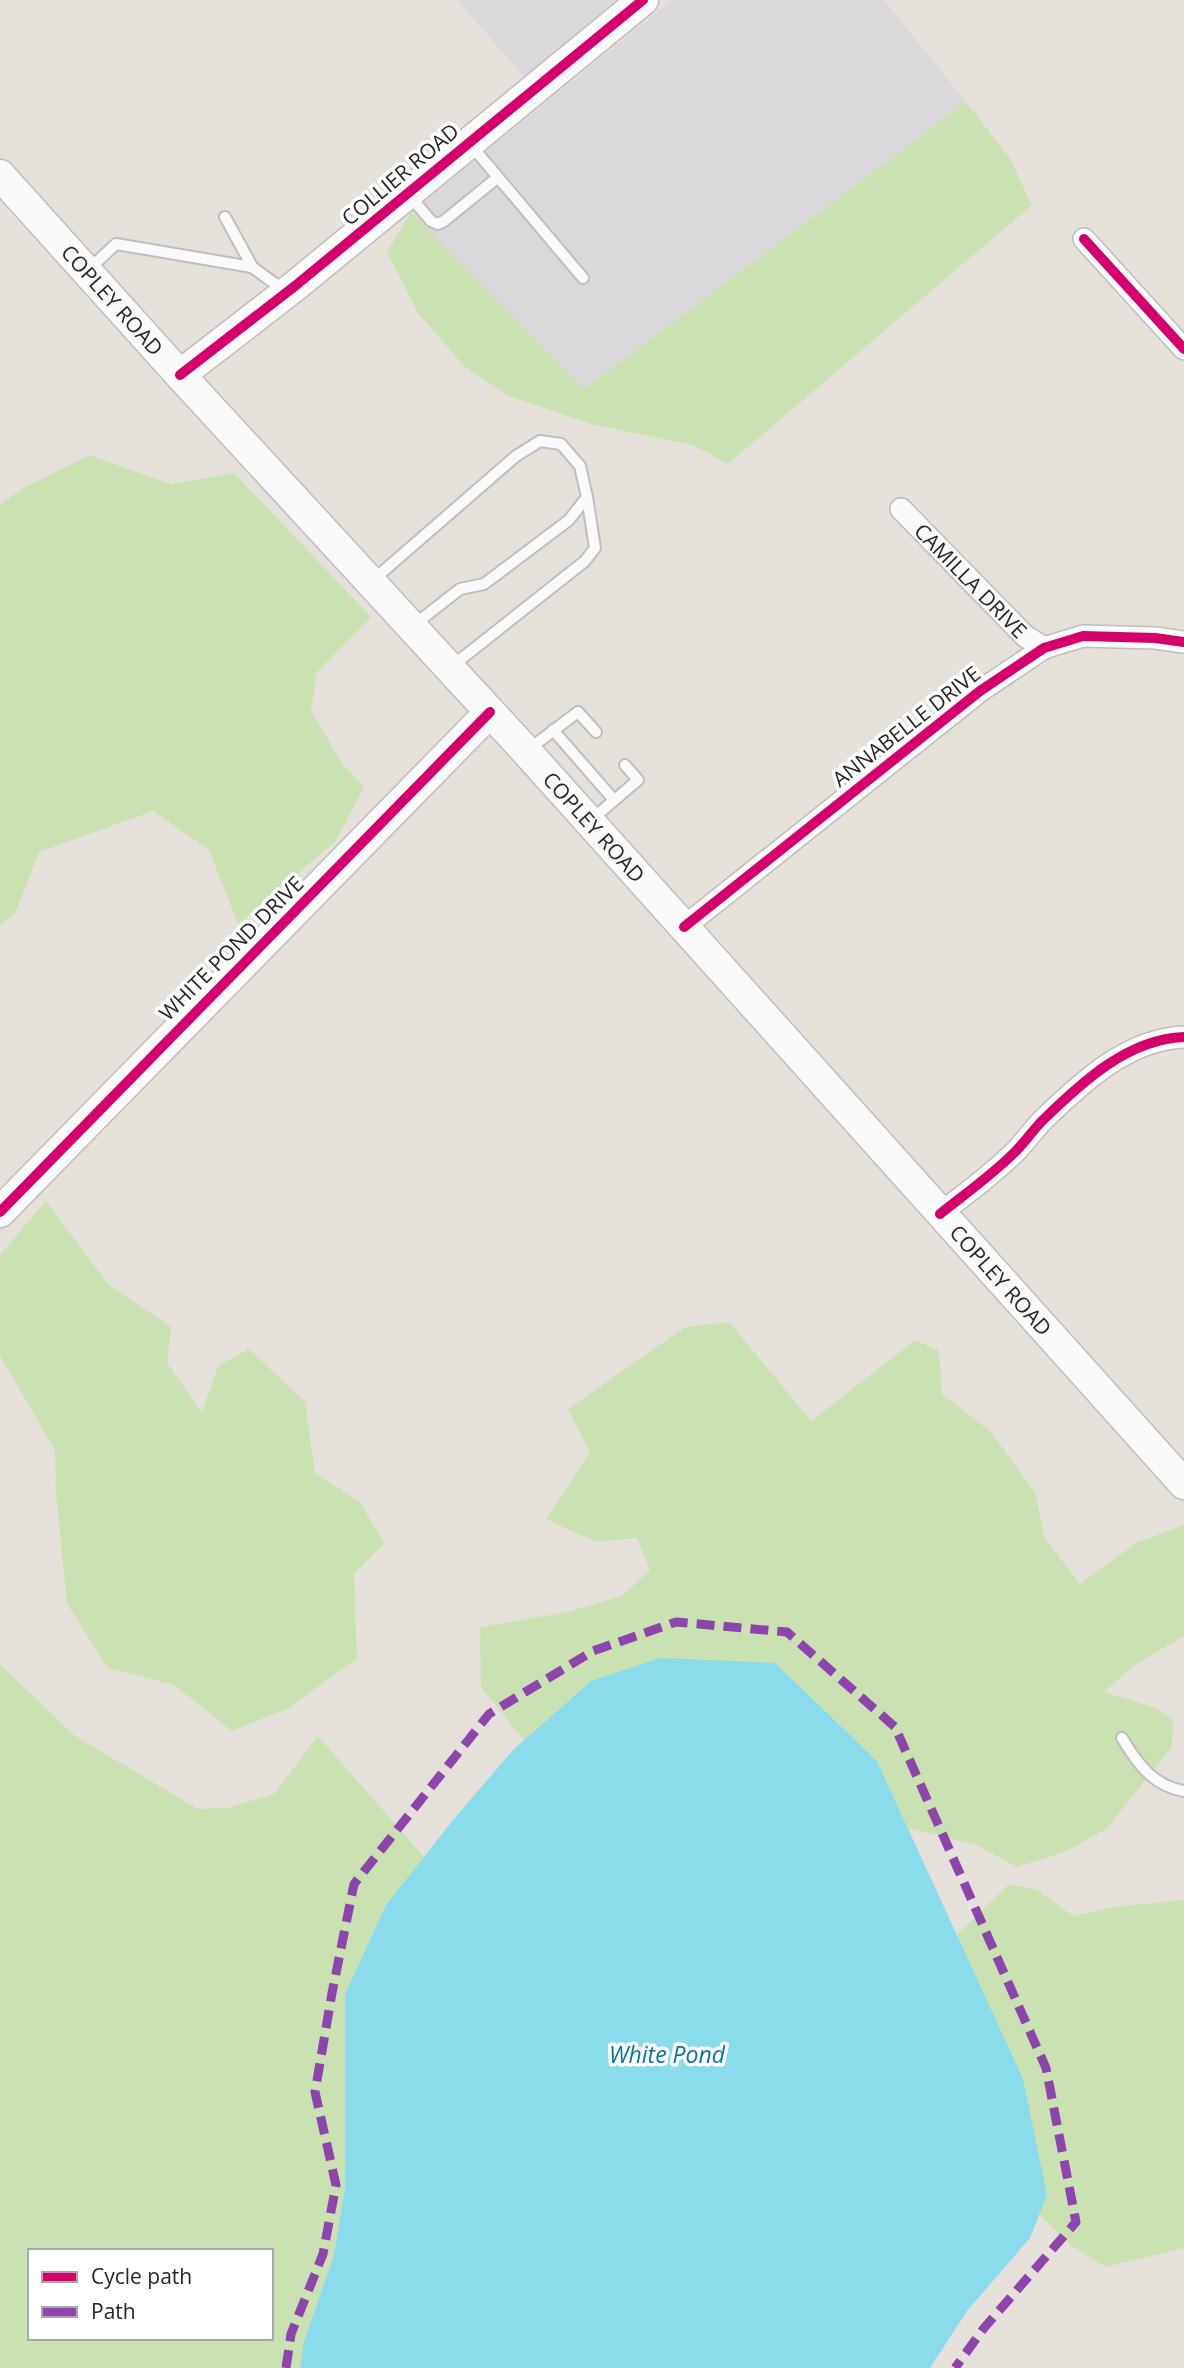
<svg xmlns="http://www.w3.org/2000/svg" width="1184" height="2368" font-family="'Open Sans',sans-serif">
<rect width="100%" height="100%" fill="#e6e0db"/>
<g fill="#dbd8db">
<path d="M 457,0 L 643,0 L 535,89 Z"/>
<path d="M 672,0 L 884,0 L 966,102 L 584,389 L 411,212 Z"/>
</g>
<g fill="#cae2b1" fill-rule="evenodd">
<path d="M 966,102 L 1009,157 L 1032,205 L 728,464 L 693,445 L 591,424 L 509,396 L 465,367 L 418,313 L 387,252 L 411,212 L 584,389 Z"/>
<path d="M 89,455 L 171,484 L 234,473 L 371,617 L 317,672 L 311,710 L 341,762 L 364,787 L 336,841 L 238,924 L 209,850 L 153,811 L 39,852 L 16,912 L 0,925 L 0,504 L 25,487 Z"/>
<path d="M 46,1201 L 108,1284 L 171,1327 L 167,1363 L 202,1412 L 218,1366 L 249,1349 L 305,1402 L 315,1473 L 360,1502 L 384,1543 L 354,1574 L 357,1658 L 289,1708 L 232,1731 L 174,1685 L 108,1668 L 67,1604 L 56,1495 L 55,1450 L 0,1356 L 0,1255 Z"/>
<path d="M 729,1322 L 811,1421 L 915,1340 L 939,1351 L 942,1394 L 991,1432 L 1036,1494 L 1044,1537 L 1080,1584 L 1136,1543 L 1184,1525 L 1184,1636 L 1133,1666 L 1104,1692 L 1156,1708 L 1173,1720 L 1172,1747 L 1106,1829 L 1065,1852 L 1016,1867 L 977,1845 L 908,1828 L 877,1761 L 591,1681 L 524,1740 L 481,1687 L 480,1627 L 567,1612 L 622,1596 L 650,1570 L 637,1538 L 596,1542 L 546,1519 L 590,1452 L 568,1409 L 685,1327 Z"/>
<path d="M 0,1664 L 75,1736 L 198,1809 L 227,1808 L 274,1794 L 318,1736 L 424,1857 L 386,1905 L 345,1994 L 345,2187 L 334,2255 L 304,2341 L 300,2368 L 0,2368 ZM 30,2251 L 271,2251 L 271,2338 L 30,2338 Z"/>
<path d="M 1009,1884 L 1037,1890 L 1073,1916 L 1113,1907 L 1184,1900 L 1184,2248 L 1106,2267 L 1070,2245 L 1039,2214 L 1047,2195 L 957,1935 Z"/>
</g>
<path fill="#8adcec" d="M 660,1658 L 775,1663 L 877,1761 L 1023,2079 L 1047,2195 L 1030,2238 L 967,2311 L 930,2368 L 300,2368 L 304,2341 L 334,2255 L 345,2187 L 345,1994 L 386,1905 L 453,1820 L 513,1750 L 591,1681 Z"/>
<g fill="none" stroke-linecap="round" stroke-linejoin="round">
<defs>
<g id="lane">
<path d="M 470,144 L 583,278"/>
<path d="M 409,195 L 431,221 L 438,224 L 444,221 L 497,178"/>
<path d="M 225,217 L 253,268"/>
<path d="M 87,271 L 116,244 L 252,267 L 285,291"/>
<path d="M 372,581 L 516,456 L 540,441 L 561,444 L 580,466 L 587,497 L 569,520 L 484,584 L 460,589 L 414,625"/>
<path d="M 451,667 L 585,561 L 595,548 L 587,497"/>
<path d="M 553,730 L 614,800"/>
<path d="M 529,749 L 578,712 L 596,732"/>
<path d="M 591,820 L 638,780 L 625,765"/>
<path d="M 1122,1738 C 1137,1763 1153,1786 1184,1791"/>
</g>
<g id="street">
<path d="M 1084,239 L 1184,349"/>
<path id="s1" d="M 901,509 L 1025,636 L 1044,648"/>
<path d="M 684,927 L 980,691 L 1044,648 L 1083,636 L 1155,638 L 1184,642"/>
<path d="M 940,1214 C 965,1194 992,1175 1015,1152 C 1025,1142 1033,1130 1043,1120 C 1082,1082 1128,1039 1184,1037"/>
</g>
<g id="secondary">
<path id="s2" d="M 0,175 L 180,375 L 526,751 L 1184,1484"/>
<path d="M 180,375 L 295,286 L 643,0"/>
<path d="M 0,1212 L 490,712"/>
</g>
</defs>
<use href="#lane" stroke="#bfbdbd" stroke-width="14"/>
<use href="#street" stroke="#bfbdbd" stroke-width="24"/>
<use href="#secondary" stroke="#bfbdbd" stroke-width="33"/>
<use href="#lane" stroke="#fbfafa" stroke-width="10"/>
<use href="#street" stroke="#fbfafa" stroke-width="21"/>
<use href="#secondary" stroke="#fbfafa" stroke-width="30"/>
<path stroke="#8e44ad" stroke-width="9" stroke-dasharray="18 9" stroke-linecap="butt" d="M 286,2368 L 291,2334 L 323,2254 L 336,2185 L 315,2092 L 332,1993 L 354,1884 L 489,1714 L 593,1651 L 676,1622 L 787,1632 L 895,1727 L 1046,2068 L 1076,2222 L 984,2328 L 955,2368"/>
<defs>
<g id="cycleway">
<path d="M 1084,239 L 1184,349"/>
<path d="M 180,375 L 295,286 L 643,0"/>
<path d="M 684,927 L 980,691 L 1044,648 L 1083,636 L 1155,638 L 1184,642"/>
<path d="M 0,1212 L 490,712"/>
<path d="M 940,1214 C 965,1194 992,1175 1015,1152 C 1025,1142 1033,1130 1043,1120 C 1082,1082 1128,1039 1184,1037"/>
</g>
</defs>
<use href="#cycleway" stroke="#fff" stroke-width="15"/>
<use href="#cycleway" stroke="#d6006c" stroke-width="10"/>
</g>
<g text-anchor="middle" dominant-baseline="central" stroke-width="7" stroke-linejoin="round" paint-order="stroke">
<g font-size="21" fill="#262626" stroke="#fff">
<text transform="translate(400 174) rotate(-40)">COLLIER ROAD</text>
<text stroke="none"><textPath href="#s2" startOffset="168">COPLEY ROAD</textPath></text>
<text stroke="none"><textPath href="#s1" startOffset="100">CAMILLA DRIVE</textPath></text>
<text transform="translate(906 726) rotate(-38)">ANNABELLE DRIVE</text>
<text stroke="none"><textPath href="#s2" startOffset="882">COPLEY ROAD</textPath></text>
<text transform="translate(231 948) rotate(-45)">WHITE POND DRIVE</text>
<text stroke="none"><textPath href="#s2" startOffset="1491">COPLEY ROAD</textPath></text>
</g>
<g font-size="23" font-style="italic" fill="#07759a" stroke="#fff">
<text x="667" y="2054">White Pond</text>
</g>
</g>
<rect x="28" y="2249" width="245" height="91" fill="#ffffff" stroke="#a8a8a8" stroke-width="2"/>
<rect x="42" y="2272" width="35" height="10" fill="#d6006c" stroke="#a8a8a8" stroke-width="2"/>
<text x="91" y="2284" font-size="21" fill="#262626">Cycle path</text>
<rect x="42" y="2307" width="35" height="10" fill="#8e44ad" stroke="#a8a8a8" stroke-width="2"/>
<text x="91" y="2319" font-size="21" fill="#262626">Path</text>
</svg>
